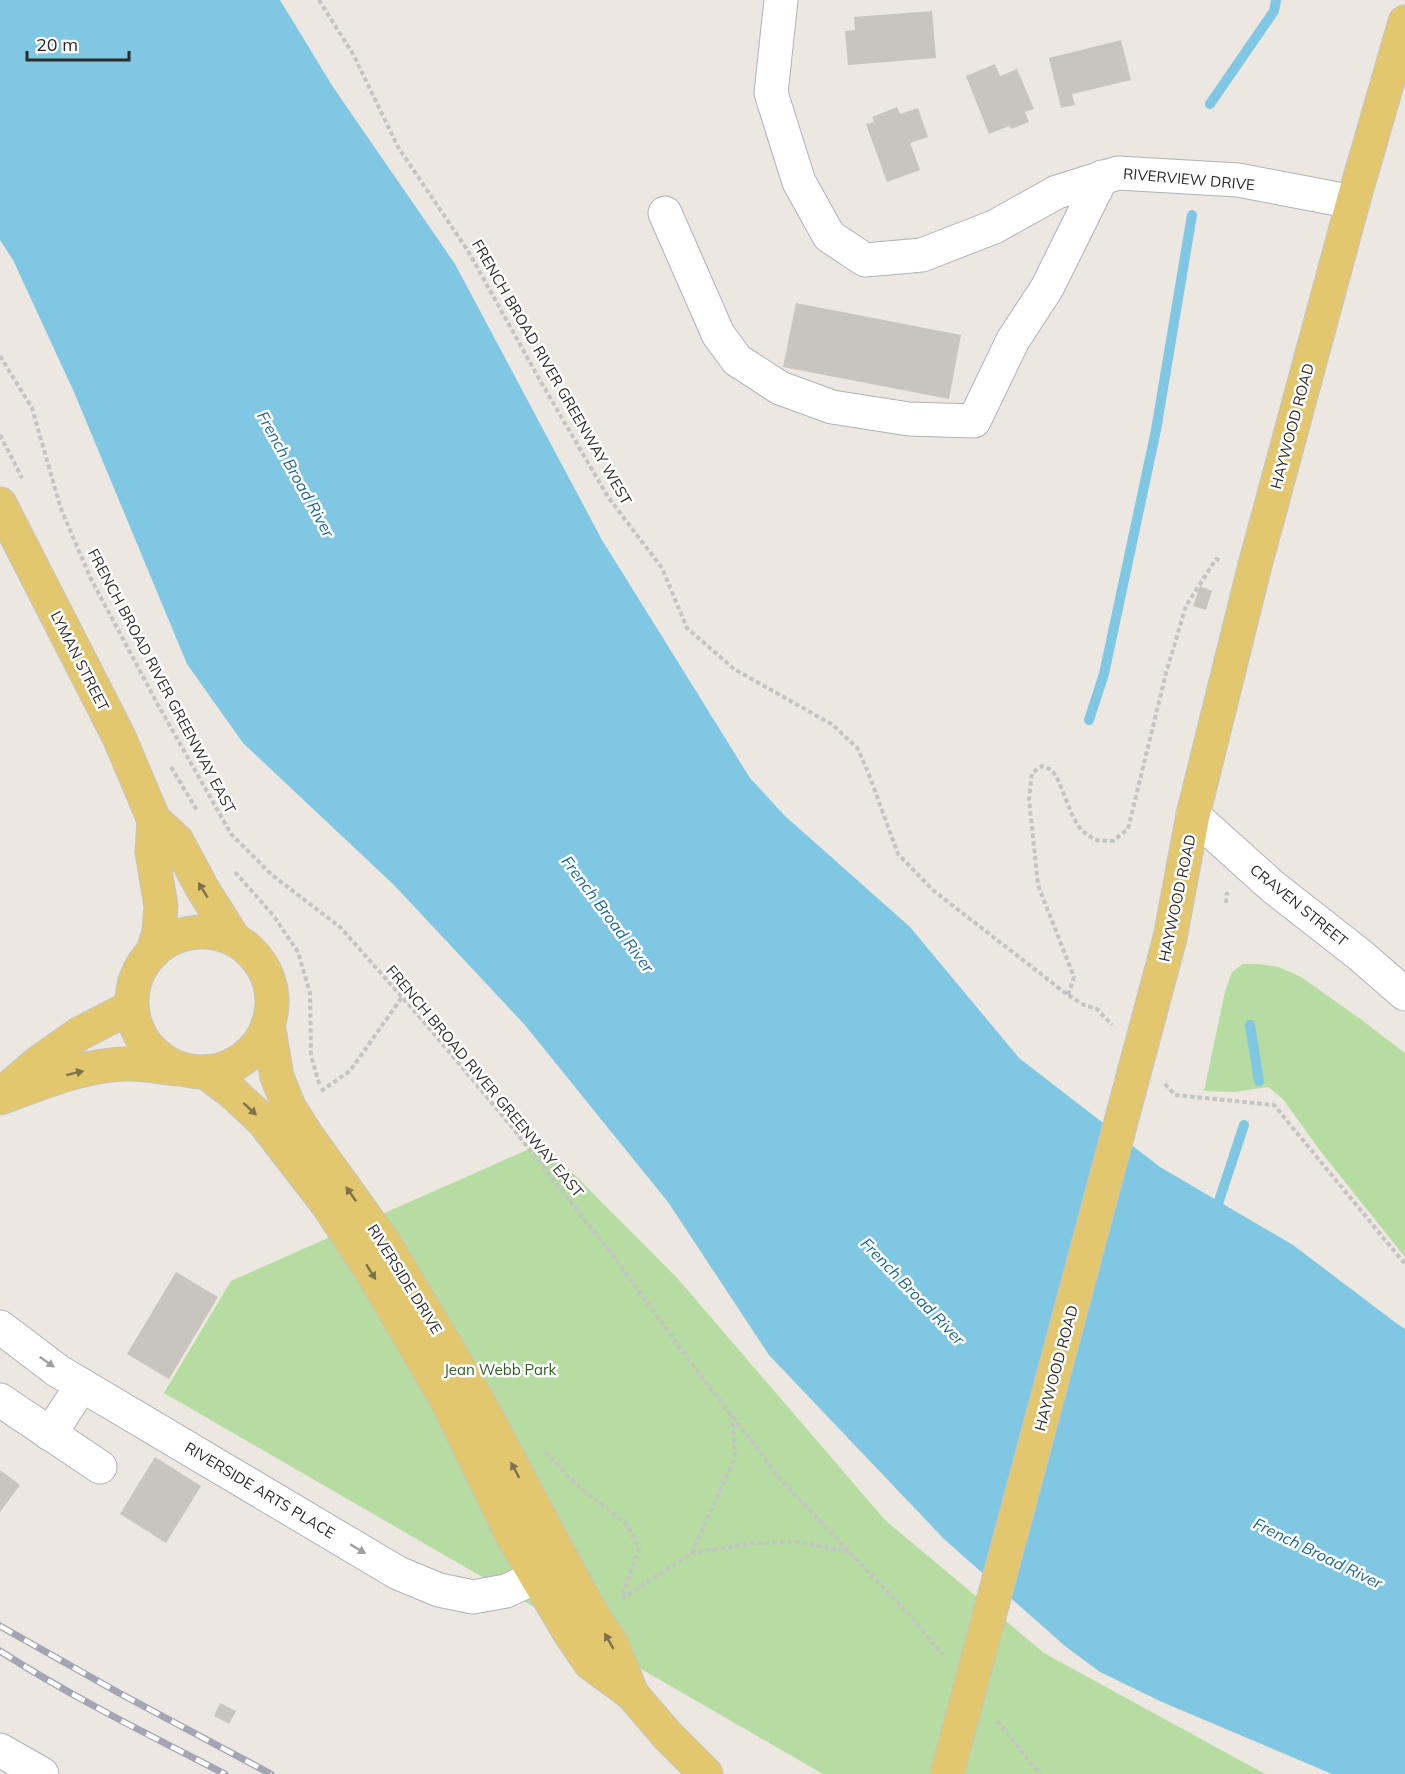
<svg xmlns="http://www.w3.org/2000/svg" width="1405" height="1774" font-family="Mulish,sans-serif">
<rect width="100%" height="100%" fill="#ece7e0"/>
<g fill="#b6dca2">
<path d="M 1243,964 L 1259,964 L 1279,967 L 1301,977 L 1359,1018 L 1405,1053 L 1405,1257 L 1321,1152 L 1283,1099 L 1268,1087 L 1234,1092 L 1204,1091 L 1225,992 L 1232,972 Z"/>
<path d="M 543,1143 L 678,1279 L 885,1520 L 1044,1653 L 1265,1774 L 823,1774 L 164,1393 L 231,1281 Z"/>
</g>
<path fill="#7fc7e2" d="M 0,0 L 280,0 L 333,87 L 455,264 L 602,540 L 750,778 L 785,816 L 910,927 L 1019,1058 L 1160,1167 L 1293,1245 L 1396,1323 L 1405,1329 L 1405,1774 L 1332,1774 L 1162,1702 L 1100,1672 L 1065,1646 L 944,1539 L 769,1355 L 668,1202 L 524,1024 L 394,885 L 243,743 L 187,664 L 74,392 L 13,260 L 0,240 Z"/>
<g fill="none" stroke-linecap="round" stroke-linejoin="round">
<g stroke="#7fc7e2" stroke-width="10">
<path d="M 1210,104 L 1274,11 L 1276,0"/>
<path d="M 1089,720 L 1104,674 L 1156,430 L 1192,215"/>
<path d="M 1250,1025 L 1259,1081"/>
<path d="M 1215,1213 L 1244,1125"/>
</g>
</g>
<g fill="#c8c5be">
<path d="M 932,11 L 936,58 L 848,65 L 845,31 L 855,30 L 854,17 Z"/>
<path d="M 1121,40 L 1131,80 L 1072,94 L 1075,105 L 1061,108 L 1049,58 Z"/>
<path d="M 995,64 L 1000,76 L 1017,69 L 1034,109 L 1025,112 L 1029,122 L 1011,129 L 1009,126 L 989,134 L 966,76 Z"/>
<path d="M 897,107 L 900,114 L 918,108 L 928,137 L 910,143 L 920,170 L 887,182 L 866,124 L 874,122 L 872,117 Z"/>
<path d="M 796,303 L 961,335 L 949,399 L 783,367 Z"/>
<path d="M 1200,586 L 1212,591 L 1206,610 L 1193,606 Z"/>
<path d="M 176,1272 L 218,1297 L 169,1379 L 127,1354 Z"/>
<path d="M 155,1457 L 201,1486 L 166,1543 L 120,1514 Z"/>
<path d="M 0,1470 L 20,1485 L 0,1512 Z"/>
<path d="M 220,1703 L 236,1711 L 229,1724 L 214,1716 Z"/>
</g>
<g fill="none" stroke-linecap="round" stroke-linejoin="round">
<defs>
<g id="minor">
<path d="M 781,0 L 771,93 L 799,182 L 829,236 L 865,260 L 922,255 L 994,227 L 1057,192 L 1118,173 L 1238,180 L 1353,202"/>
<path d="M 665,213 L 718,334 L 737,360 L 780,388 L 832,407 L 909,419 L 974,421 L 1013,340 L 1047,288 L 1102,177"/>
<path d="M 1193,815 L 1272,886 L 1360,955 L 1405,994"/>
<path d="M 0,1327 L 58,1371 L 398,1573 L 439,1590 L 473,1597 L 506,1591 L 536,1577"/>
<path d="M 0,1400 L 100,1467"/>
<path d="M 50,1434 L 82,1385"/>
<path d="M 0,1750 L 42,1774"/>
</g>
<g id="major">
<path d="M 0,504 L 119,737 L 154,820 L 177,841 L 202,888 L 234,939"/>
<circle cx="202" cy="1002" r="70"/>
<path d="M 1170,938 L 1193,815 L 1254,569 L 1353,202 L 1405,22"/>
<path d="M 153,951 L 159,932 L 161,906 L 152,852 L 154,820"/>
<path d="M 268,1024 L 277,1077 L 289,1107 L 308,1137 L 385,1244 L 449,1351 L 482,1408 L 565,1565 L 595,1619 L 612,1644 L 632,1694"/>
<path d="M 205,1072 L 231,1091 L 263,1121 L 328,1205 L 373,1274 L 446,1399 L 513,1537 L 571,1635 L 590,1663 L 632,1694 L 667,1735 L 706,1774"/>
<path d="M 12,1085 L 39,1062 L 79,1034 L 131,1007"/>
<path d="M 0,1098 C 39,1084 88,1063 130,1064 C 145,1064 160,1067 176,1069"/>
</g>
</defs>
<use href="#minor" stroke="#b0b2ba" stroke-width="35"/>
<use href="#major" stroke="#c4c4c4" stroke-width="35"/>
<g stroke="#c4c4c4" stroke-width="4" stroke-dasharray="4.5 3" stroke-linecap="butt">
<path d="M 319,0 L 353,54 L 398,147 L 468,251 L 541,382 L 608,497 L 662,568 L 687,628 L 734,669 L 833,725 L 858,749 L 868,772 L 898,854 L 934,891 L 1068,995 L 1084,1005 L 1097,1009 L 1112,1025"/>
<path d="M 0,356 L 32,408 L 61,509 L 91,579 L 157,703 L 231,834 L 272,875 L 340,927 L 424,1022 L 507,1121 L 614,1257 L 698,1372 L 782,1481 L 913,1619 L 943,1655"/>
<path d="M 0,435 L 22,478"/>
<path d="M 171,767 L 198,812"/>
<path d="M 235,872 L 273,915 L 298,952 L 310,993 L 311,1056 L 320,1086"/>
<path d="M 1226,903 L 1227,892"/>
<path d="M 1068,995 L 1074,977 L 1038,885 L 1029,799 L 1032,773 L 1042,766 L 1052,770 L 1058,780 L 1073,817 L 1081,830 L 1095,840 L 1113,841 L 1128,829 L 1166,673 L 1186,606 L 1216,559 L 1222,561"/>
<path d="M 1165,1084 L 1175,1095 L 1274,1105 L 1405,1264"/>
<path d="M 321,1091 L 350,1071 L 402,997"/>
<path d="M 546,1452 L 570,1479 L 626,1524 L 639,1548 L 622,1597"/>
<path d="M 692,1553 L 735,1457 L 732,1416"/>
<path d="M 622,1599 L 692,1553 L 753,1543 L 800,1542 L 848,1552"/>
<path d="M 997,1721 L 1040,1774"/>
</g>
<use href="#minor" stroke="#fff" stroke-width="33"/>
<use href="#major" stroke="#e2c76f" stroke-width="33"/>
<defs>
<g id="rail">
<path d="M 0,1626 L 119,1693 L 271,1774"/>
<path d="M 0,1651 C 72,1697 149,1735 225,1774"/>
</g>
</defs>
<use href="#rail" stroke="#a3a5b4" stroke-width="7"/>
<use href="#rail" stroke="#fff" stroke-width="4.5" stroke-dasharray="14" stroke-linecap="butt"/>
<defs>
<path id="major-bridge" d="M 947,1774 L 1170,938"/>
</defs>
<use href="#major-bridge" stroke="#c4c4c4" stroke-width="35" stroke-linecap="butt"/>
<use href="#major-bridge" stroke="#e2c76f" stroke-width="33"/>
</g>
<defs><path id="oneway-solid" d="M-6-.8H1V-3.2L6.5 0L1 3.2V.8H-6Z" transform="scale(1.5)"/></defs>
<g fill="#7e724a">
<use href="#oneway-solid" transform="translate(203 890) rotate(-121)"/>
<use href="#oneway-solid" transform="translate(75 1073) rotate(-14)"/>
<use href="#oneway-solid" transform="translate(250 1109) rotate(43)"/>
<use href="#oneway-solid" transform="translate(351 1194) rotate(-125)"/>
<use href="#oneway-solid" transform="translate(371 1272) rotate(58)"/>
<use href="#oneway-solid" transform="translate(515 1470) rotate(-118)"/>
<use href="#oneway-solid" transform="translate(609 1641) rotate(-120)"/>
</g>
<g fill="#a0a0a0">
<use href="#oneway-solid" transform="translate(47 1362) rotate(35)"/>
<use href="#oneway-solid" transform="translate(358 1549) rotate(31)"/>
</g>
<g text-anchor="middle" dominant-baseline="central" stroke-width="5" stroke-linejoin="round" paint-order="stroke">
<g font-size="15" fill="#2c2c2c" stroke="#fff">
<text transform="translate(1189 179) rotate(5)">RIVERVIEW DRIVE</text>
<text transform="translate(552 372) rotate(60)">FRENCH BROAD RIVER GREENWAY WEST</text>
<text transform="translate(1292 426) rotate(-75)">HAYWOOD ROAD</text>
<text transform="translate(80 661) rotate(63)">LYMAN STREET</text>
<text transform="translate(162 681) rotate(62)">FRENCH BROAD RIVER GREENWAY EAST</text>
<text transform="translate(1177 898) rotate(-78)">HAYWOOD ROAD</text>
<text transform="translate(1299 905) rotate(39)">CRAVEN STREET</text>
<text transform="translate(485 1081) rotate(50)">FRENCH BROAD RIVER GREENWAY EAST</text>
<text transform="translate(405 1279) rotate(58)">RIVERSIDE DRIVE</text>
<text transform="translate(1056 1368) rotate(-75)">HAYWOOD ROAD</text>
<text transform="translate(260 1490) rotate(31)">RIVERSIDE ARTS PLACE</text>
</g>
<g font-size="15" fill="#306223" stroke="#fff">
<text x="500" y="1369">Jean Webb Park</text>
</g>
<g font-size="16" font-style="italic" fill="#1c678f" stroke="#fff">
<text transform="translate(296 474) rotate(61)">French Broad River</text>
<text transform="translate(608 914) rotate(53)">French Broad River</text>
<text transform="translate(913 1291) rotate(46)">French Broad River</text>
<text transform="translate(1318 1553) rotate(26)">French Broad River</text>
</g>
</g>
<path d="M27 51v9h102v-9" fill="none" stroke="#2c2c2c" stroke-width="3"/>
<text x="36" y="51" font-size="18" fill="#2c2c2c" stroke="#ffffff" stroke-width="4.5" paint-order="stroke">20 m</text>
</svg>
